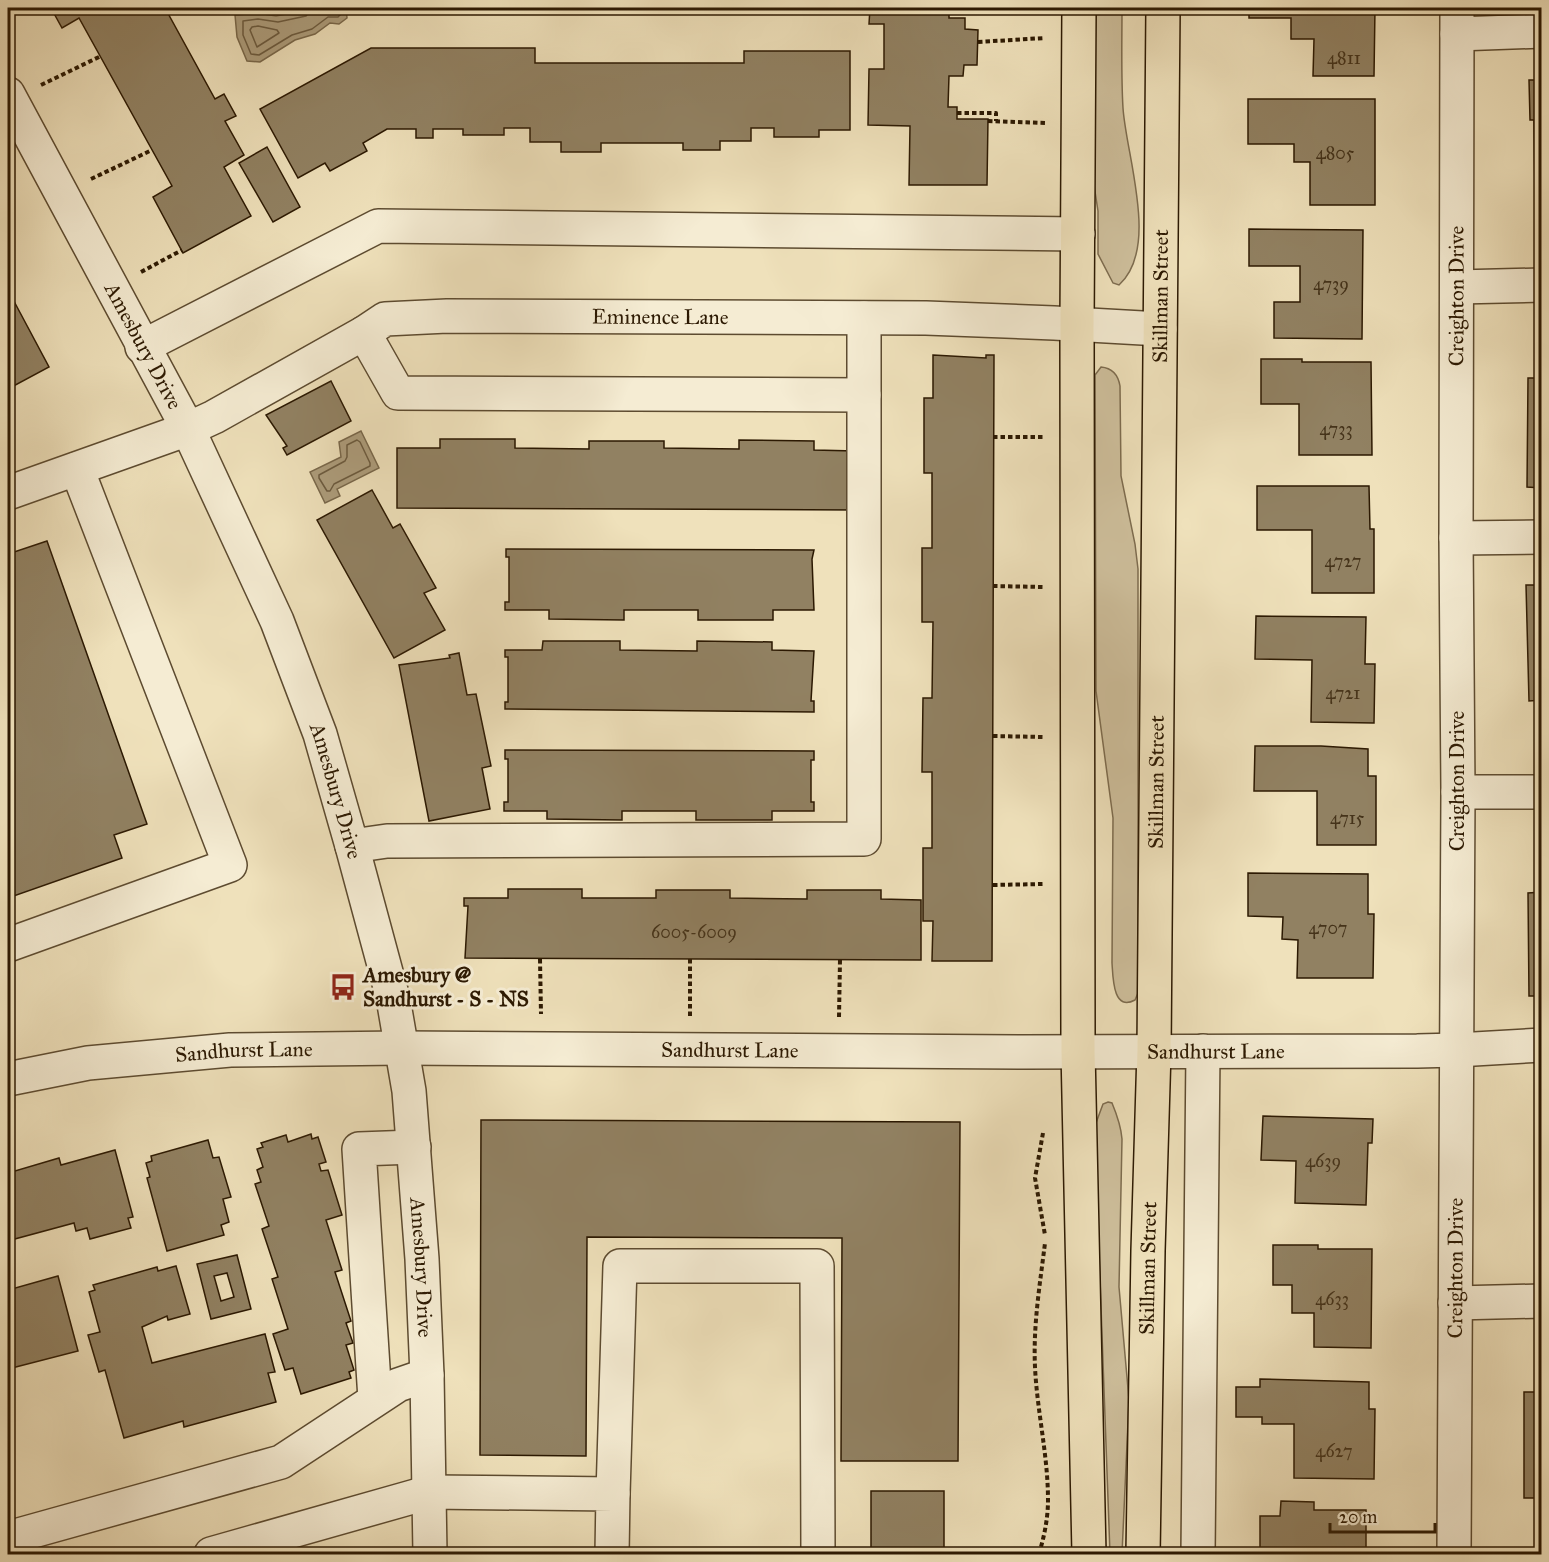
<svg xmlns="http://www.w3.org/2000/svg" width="1549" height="1562" font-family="'IM FELL Great Primer',serif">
<rect width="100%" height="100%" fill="#efe1bb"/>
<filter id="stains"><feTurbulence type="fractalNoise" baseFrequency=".00333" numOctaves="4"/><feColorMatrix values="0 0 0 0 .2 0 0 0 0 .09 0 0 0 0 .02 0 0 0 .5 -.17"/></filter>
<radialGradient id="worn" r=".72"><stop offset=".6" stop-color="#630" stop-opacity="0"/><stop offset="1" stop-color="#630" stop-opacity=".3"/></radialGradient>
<g fill="#cebf9c" stroke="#7d6c4f" stroke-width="1.5">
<path d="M 1094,8 L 1122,8 C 1122,41 1121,75 1123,108 C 1126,156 1160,248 1119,285 L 1113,283 L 1098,254 L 1098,211 L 1094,185 Z"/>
<path d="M 1101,367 C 1112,368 1118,374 1120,386 L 1121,476 L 1135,544 L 1138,569 L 1138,993 L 1135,1000 C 1113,1012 1113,978 1112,963 L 1113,818 L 1096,691 L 1095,375 Z"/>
<path d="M 1108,1102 L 1112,1103 C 1117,1115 1121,1126 1122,1139 L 1119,1287 L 1129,1400 L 1122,1554 L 1110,1554 L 1099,1252 L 1096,1123 L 1103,1104 Z"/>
</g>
<g fill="#ad9d7c" stroke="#79684b" stroke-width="1.5">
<path d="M 317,8 L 346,8 L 347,18 L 339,24 L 330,23 L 315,34 L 295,40 L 260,62 L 247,61 L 237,37 L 235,15 L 258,13 L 276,16 Z"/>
<path d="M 361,431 L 379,468 L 337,489 L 340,496 L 325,503 L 310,472 L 341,457 L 339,442 Z"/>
</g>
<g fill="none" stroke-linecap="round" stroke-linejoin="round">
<g stroke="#6c5b3f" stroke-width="1.5">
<path d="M 310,8 L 309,12 L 306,16 L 278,22 L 258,19 L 243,21 L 243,35 L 251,54 L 259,55 L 292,35 L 312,29 L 328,17 L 338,17 L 341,14 L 341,8"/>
<path d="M 258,26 L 277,30 L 279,33 L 257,47 L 250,30 L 252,27 Z"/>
<path d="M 357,440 L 360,442 L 370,463 L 370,466 L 334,484 L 330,491 L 327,491 L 319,478 L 319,475 L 345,461 L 347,457 L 347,445 Z"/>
</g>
</g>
<g fill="#918162" stroke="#2c1902" stroke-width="1.5" fill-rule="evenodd">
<path d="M 51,8 L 165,8 L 215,99 L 224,94 L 236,116 L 225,121 L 244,155 L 224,167 L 251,216 L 183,253 L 153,197 L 172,186 L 79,18 L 62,28 Z"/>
<path d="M 870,8 L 949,8 L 949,18 L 965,18 L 965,29 L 978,30 L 977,65 L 964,65 L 963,76 L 949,76 L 948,107 L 957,107 L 957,119 L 988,119 L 987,185 L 909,185 L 910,126 L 868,125 L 869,69 L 884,69 L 884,24 L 869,24 Z"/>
<path d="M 1249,8 L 1375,8 L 1374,76 L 1313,76 L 1314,39 L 1291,39 L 1291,18 L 1249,18 Z"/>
<path d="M 371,48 L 535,48 L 535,63 L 744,63 L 744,51 L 850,51 L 850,130 L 819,130 L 819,137 L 774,137 L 774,128 L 751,128 L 751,141 L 720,141 L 720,150 L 683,150 L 683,143 L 601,143 L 601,152 L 561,152 L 561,142 L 530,142 L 530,128 L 504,128 L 504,135 L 463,135 L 463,129 L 433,129 L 433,138 L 416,138 L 416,129 L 387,129 L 363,143 L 367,151 L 330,171 L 325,163 L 298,178 L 260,109 Z"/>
<path d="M 1529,80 L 1542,80 L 1542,195 L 1535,195 L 1534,120 L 1530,120 Z"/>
<path d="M 1248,99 L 1375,99 L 1375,205 L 1310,205 L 1310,162 L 1294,162 L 1294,144 L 1248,144 Z"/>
<path d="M 267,147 L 300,207 L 273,222 L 239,163 Z"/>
<path d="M 1249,229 L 1363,230 L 1362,339 L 1274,338 L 1274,302 L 1300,302 L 1300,266 L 1249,266 Z"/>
<path d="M 8,290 L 49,367 L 8,389 Z"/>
<path d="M 933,355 L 986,358 L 986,355 L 994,355 L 992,961 L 932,961 L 933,921 L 923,921 L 923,848 L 932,848 L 932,772 L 922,772 L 923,698 L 932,698 L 933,622 L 922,622 L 922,548 L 932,548 L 932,473 L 924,473 L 924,398 L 933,398 Z"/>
<path d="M 1261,359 L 1302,359 L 1302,362 L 1371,362 L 1372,455 L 1299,455 L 1299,404 L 1261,404 Z"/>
<path d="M 1528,378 L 1542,378 L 1542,488 L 1527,487 Z"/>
<path d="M 331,381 L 351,421 L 287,455 L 283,448 L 287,446 L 266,415 Z"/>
<path d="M 440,439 L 515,439 L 515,448 L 589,449 L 589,441 L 664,441 L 664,448 L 739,449 L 739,440 L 814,441 L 814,450 L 855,451 L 855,510 L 397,508 L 397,448 L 440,448 Z"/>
<path d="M 1257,486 L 1369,486 L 1370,529 L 1374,529 L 1374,593 L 1312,593 L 1312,530 L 1257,530 Z"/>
<path d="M 372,490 L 393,528 L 400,524 L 436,588 L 424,593 L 445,630 L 394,658 L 317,520 Z"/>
<path d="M 47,541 L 147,824 L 114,835 L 122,858 L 8,898 L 8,781 L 13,779 L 8,764 L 8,554 Z"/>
<path d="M 506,549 L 814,550 L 812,559 L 814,610 L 773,610 L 773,620 L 698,620 L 698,610 L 624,610 L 624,620 L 549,619 L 549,610 L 505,610 L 505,602 L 509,602 L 509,557 L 506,557 Z"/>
<path d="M 1526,585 L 1542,585 L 1542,700 L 1529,701 Z"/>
<path d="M 1256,616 L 1366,617 L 1365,664 L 1375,664 L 1374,723 L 1311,722 L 1312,660 L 1255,659 Z"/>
<path d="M 543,641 L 620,641 L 620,650 L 697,651 L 697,641 L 772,642 L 772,650 L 814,651 L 811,701 L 814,701 L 814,712 L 505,709 L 505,702 L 508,702 L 508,657 L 505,657 L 505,650 L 542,650 Z"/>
<path d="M 459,653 L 467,695 L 476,694 L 491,766 L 482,768 L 490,809 L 429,821 L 399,665 L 450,658 L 449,655 Z"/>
<path d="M 1255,746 L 1321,746 L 1368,749 L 1368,776 L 1376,776 L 1376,845 L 1317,845 L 1317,791 L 1254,791 Z"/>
<path d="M 505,750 L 814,751 L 814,760 L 811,760 L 811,802 L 814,802 L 814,811 L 772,811 L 772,820 L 696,820 L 696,811 L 622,811 L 622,820 L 547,819 L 547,811 L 504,811 L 504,802 L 508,802 L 508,759 L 505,759 Z"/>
<path d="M 1248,873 L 1368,874 L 1368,914 L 1374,914 L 1373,978 L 1297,978 L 1298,940 L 1282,939 L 1283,917 L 1248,916 Z"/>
<path d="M 508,889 L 582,889 L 582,898 L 656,898 L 656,890 L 730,890 L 730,898 L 807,899 L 807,890 L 881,890 L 881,899 L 921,900 L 921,960 L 465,958 L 468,906 L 464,906 L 464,898 L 508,898 Z"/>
<path d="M 1542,892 L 1542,996 L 1529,996 L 1528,893 Z"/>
<path d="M 1263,1116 L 1373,1119 L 1372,1143 L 1368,1143 L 1366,1205 L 1295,1203 L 1296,1161 L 1261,1160 Z"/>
<path d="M 481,1120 L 960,1122 L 958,1461 L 841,1461 L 842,1238 L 587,1237 L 586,1456 L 480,1455 Z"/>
<path d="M 311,1134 L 312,1139 L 318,1137 L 326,1162 L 319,1164 L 321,1171 L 328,1170 L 342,1215 L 326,1220 L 342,1270 L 335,1272 L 351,1321 L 346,1323 L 353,1343 L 346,1345 L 354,1370 L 349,1372 L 351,1378 L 301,1394 L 293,1368 L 285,1370 L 273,1334 L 288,1329 L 272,1279 L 278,1277 L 262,1229 L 269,1226 L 255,1184 L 261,1182 L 257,1170 L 263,1167 L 257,1149 L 263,1147 L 261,1143 L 286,1135 L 288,1142 Z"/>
<path d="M 208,1140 L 213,1158 L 219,1157 L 231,1197 L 223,1199 L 229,1222 L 221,1225 L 224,1235 L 167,1251 L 147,1178 L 150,1177 L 146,1163 L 152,1161 L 151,1156 Z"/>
<path d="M 115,1150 L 133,1217 L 128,1218 L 131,1228 L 90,1239 L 87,1228 L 76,1231 L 74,1223 L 11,1240 L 8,1226 L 8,1173 L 59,1158 L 61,1165 Z"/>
<path d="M 1273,1245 L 1318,1245 L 1318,1249 L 1372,1249 L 1371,1348 L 1314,1347 L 1314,1313 L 1292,1313 L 1292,1285 L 1273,1285 Z"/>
<path d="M 237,1255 L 251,1309 L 211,1319 L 197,1264 ZM 227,1273 L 234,1297 L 221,1301 L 214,1276 Z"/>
<path d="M 176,1266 L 190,1314 L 168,1320 L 167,1316 L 142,1327 L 152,1363 L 265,1334 L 275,1372 L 268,1373 L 276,1402 L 184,1427 L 183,1421 L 124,1438 L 105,1370 L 99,1372 L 88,1335 L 100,1332 L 89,1292 L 95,1290 L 93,1285 L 157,1267 L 158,1271 Z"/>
<path d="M 58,1276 L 78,1351 L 8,1369 L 8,1290 Z"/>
<path d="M 1260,1379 L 1369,1382 L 1369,1409 L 1375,1409 L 1374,1479 L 1294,1478 L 1294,1424 L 1262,1424 L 1262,1417 L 1236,1417 L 1236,1387 L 1260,1387 Z"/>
<rect x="1524" y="1392" width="18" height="106"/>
<rect x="871" y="1491" width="73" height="63"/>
<path d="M 1281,1501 L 1314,1502 L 1314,1510 L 1366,1510 L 1366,1550 L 1373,1550 L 1373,1554 L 1260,1554 L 1260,1516 L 1280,1516 Z"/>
</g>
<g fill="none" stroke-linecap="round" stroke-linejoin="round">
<defs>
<g id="minor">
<path d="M 1457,34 L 1542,31"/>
<path id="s1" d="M 8,94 L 188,429 L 277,621 L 320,734 L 352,846 L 393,998 L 409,1091 L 422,1259 L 427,1375 L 430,1554"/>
<path d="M 1457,287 L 1542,285"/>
<path d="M 364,333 L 398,393 L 864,395"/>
<path d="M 142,347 L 378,226 L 1078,234"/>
<path id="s2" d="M 8,493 L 188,429 L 214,417 L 364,333 L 385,319 L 447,316 L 926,318 L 1054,323 L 1160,329"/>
<path d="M 1456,538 L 1542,537"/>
<path d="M 1458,792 L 1542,792"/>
<path d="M 352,846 L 387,841 L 864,839 L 864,318"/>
<path d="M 8,945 L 230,865 L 77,469"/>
<path id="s3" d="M 8,1079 L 88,1063 L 230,1050 L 402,1048 L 1023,1052 L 1417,1051 L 1457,1050 L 1542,1045"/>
<path d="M 1455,1303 L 1542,1301"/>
<path d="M 375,1399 L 359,1149 L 414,1147"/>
<path d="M 613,1494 L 620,1266 L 817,1266 L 818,1554"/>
<path d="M 8,1538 L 281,1462 L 398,1385 L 427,1375"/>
<path d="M 211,1554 L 430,1492 L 613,1494 L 612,1554"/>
<path d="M 1198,1554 L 1203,1051"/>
<path id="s4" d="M 1454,1554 L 1458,792 L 1456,538 L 1457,8"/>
</g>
<g id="major">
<path d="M 1079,8 L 1077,324 L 1078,1051 L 1089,1554"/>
<path id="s5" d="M 1143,1554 L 1148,1251 L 1154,1051 L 1163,8"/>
</g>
</defs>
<use href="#minor" stroke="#5d4b30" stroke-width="36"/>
<use href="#major" stroke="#2c1902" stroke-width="36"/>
<g stroke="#2c1902" stroke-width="4" stroke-dasharray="4.5 3" stroke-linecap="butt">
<path d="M 978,42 L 1045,38"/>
<path d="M 41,85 L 101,56"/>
<path d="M 957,113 L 996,113 L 996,121"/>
<path d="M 988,121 L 1045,123"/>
<path d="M 91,179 L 152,150"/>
<path d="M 141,272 L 182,250"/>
<path d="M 993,437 L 1043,437"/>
<path d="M 993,586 L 1044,587"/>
<path d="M 993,736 L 1044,737"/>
<path d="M 993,885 L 1044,884"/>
<path d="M 540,959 L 541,1014"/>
<path d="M 690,959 L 690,1017"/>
<path d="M 839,1017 L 840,960"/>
<path d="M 1043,1133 L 1035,1178 L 1045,1235"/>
<path d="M 1039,1554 C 1044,1537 1048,1519 1048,1500 C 1048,1455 1037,1411 1035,1367 C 1033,1325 1040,1284 1045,1243"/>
</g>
<use href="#minor" stroke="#f5ecd3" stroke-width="33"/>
<use href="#major" stroke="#efe1bb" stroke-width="33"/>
</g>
<defs>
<symbol id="bus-bare" viewBox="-9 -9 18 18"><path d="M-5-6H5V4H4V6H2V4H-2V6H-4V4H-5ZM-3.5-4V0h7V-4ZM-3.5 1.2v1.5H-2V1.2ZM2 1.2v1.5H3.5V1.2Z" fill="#8f2418" stroke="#f5ecd3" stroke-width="2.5" paint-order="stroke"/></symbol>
</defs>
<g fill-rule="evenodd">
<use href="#bus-bare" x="324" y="968" width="38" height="38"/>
</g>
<g text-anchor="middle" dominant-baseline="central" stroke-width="6" stroke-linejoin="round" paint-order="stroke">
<g font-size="18" fill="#45331a">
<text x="1344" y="58">4811</text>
<text x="1335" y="153">4805</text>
<text x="1331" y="284">4739</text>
<text x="1336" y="429">4733</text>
<text x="1343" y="561">4727</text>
<text x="1343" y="693">4721</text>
<text x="1347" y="818">4715</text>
<text x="1328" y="928">4707</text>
<text x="694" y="932">6005-6009</text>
<text x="1323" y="1161">4639</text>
<text x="1332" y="1299">4633</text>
<text x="1334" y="1451">4627</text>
</g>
<g font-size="21" fill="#2c1902" stroke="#f5ecd3">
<text stroke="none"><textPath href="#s5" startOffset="1258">Skillman Street</textPath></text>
<text stroke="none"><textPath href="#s4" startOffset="1258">Creighton Drive</textPath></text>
<text stroke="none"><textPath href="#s2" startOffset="692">Eminence Lane</textPath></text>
<text stroke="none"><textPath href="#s1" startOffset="286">Amesbury Drive</textPath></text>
<text stroke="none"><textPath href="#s5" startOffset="772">Skillman Street</textPath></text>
<text transform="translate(1457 781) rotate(-90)">Creighton Drive</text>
<text stroke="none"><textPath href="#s1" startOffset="772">Amesbury Drive</textPath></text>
<text stroke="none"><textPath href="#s3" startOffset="724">Sandhurst Lane</textPath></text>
<text stroke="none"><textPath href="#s3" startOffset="1210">Sandhurst Lane</textPath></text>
<text stroke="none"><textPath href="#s3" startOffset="238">Sandhurst Lane</textPath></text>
<text stroke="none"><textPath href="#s5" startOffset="286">Skillman Street</textPath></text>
<text stroke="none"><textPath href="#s4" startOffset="286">Creighton Drive</textPath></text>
<text stroke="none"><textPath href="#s1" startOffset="1258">Amesbury Drive</textPath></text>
</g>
<g font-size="21" font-weight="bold" fill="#2c1902" stroke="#f5ecd3" text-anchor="start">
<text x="363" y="975">Amesbury @<tspan x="363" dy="24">Sandhurst - S - NS</tspan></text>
</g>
</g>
<rect width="1549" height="1562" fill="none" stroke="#efe1bb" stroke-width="30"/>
<rect x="9" y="9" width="1531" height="1544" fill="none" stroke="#2c1902" stroke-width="3"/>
<rect x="15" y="15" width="1519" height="1532" fill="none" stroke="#2c1902" stroke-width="1.5"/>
<path d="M1330 1523v9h105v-9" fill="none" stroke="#2c1902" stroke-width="3"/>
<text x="1339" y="1523" font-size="18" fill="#2c1902" stroke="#f5ecd3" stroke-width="4.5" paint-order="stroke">20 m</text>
<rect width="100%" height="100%" filter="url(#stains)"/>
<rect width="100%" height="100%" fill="url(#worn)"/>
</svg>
